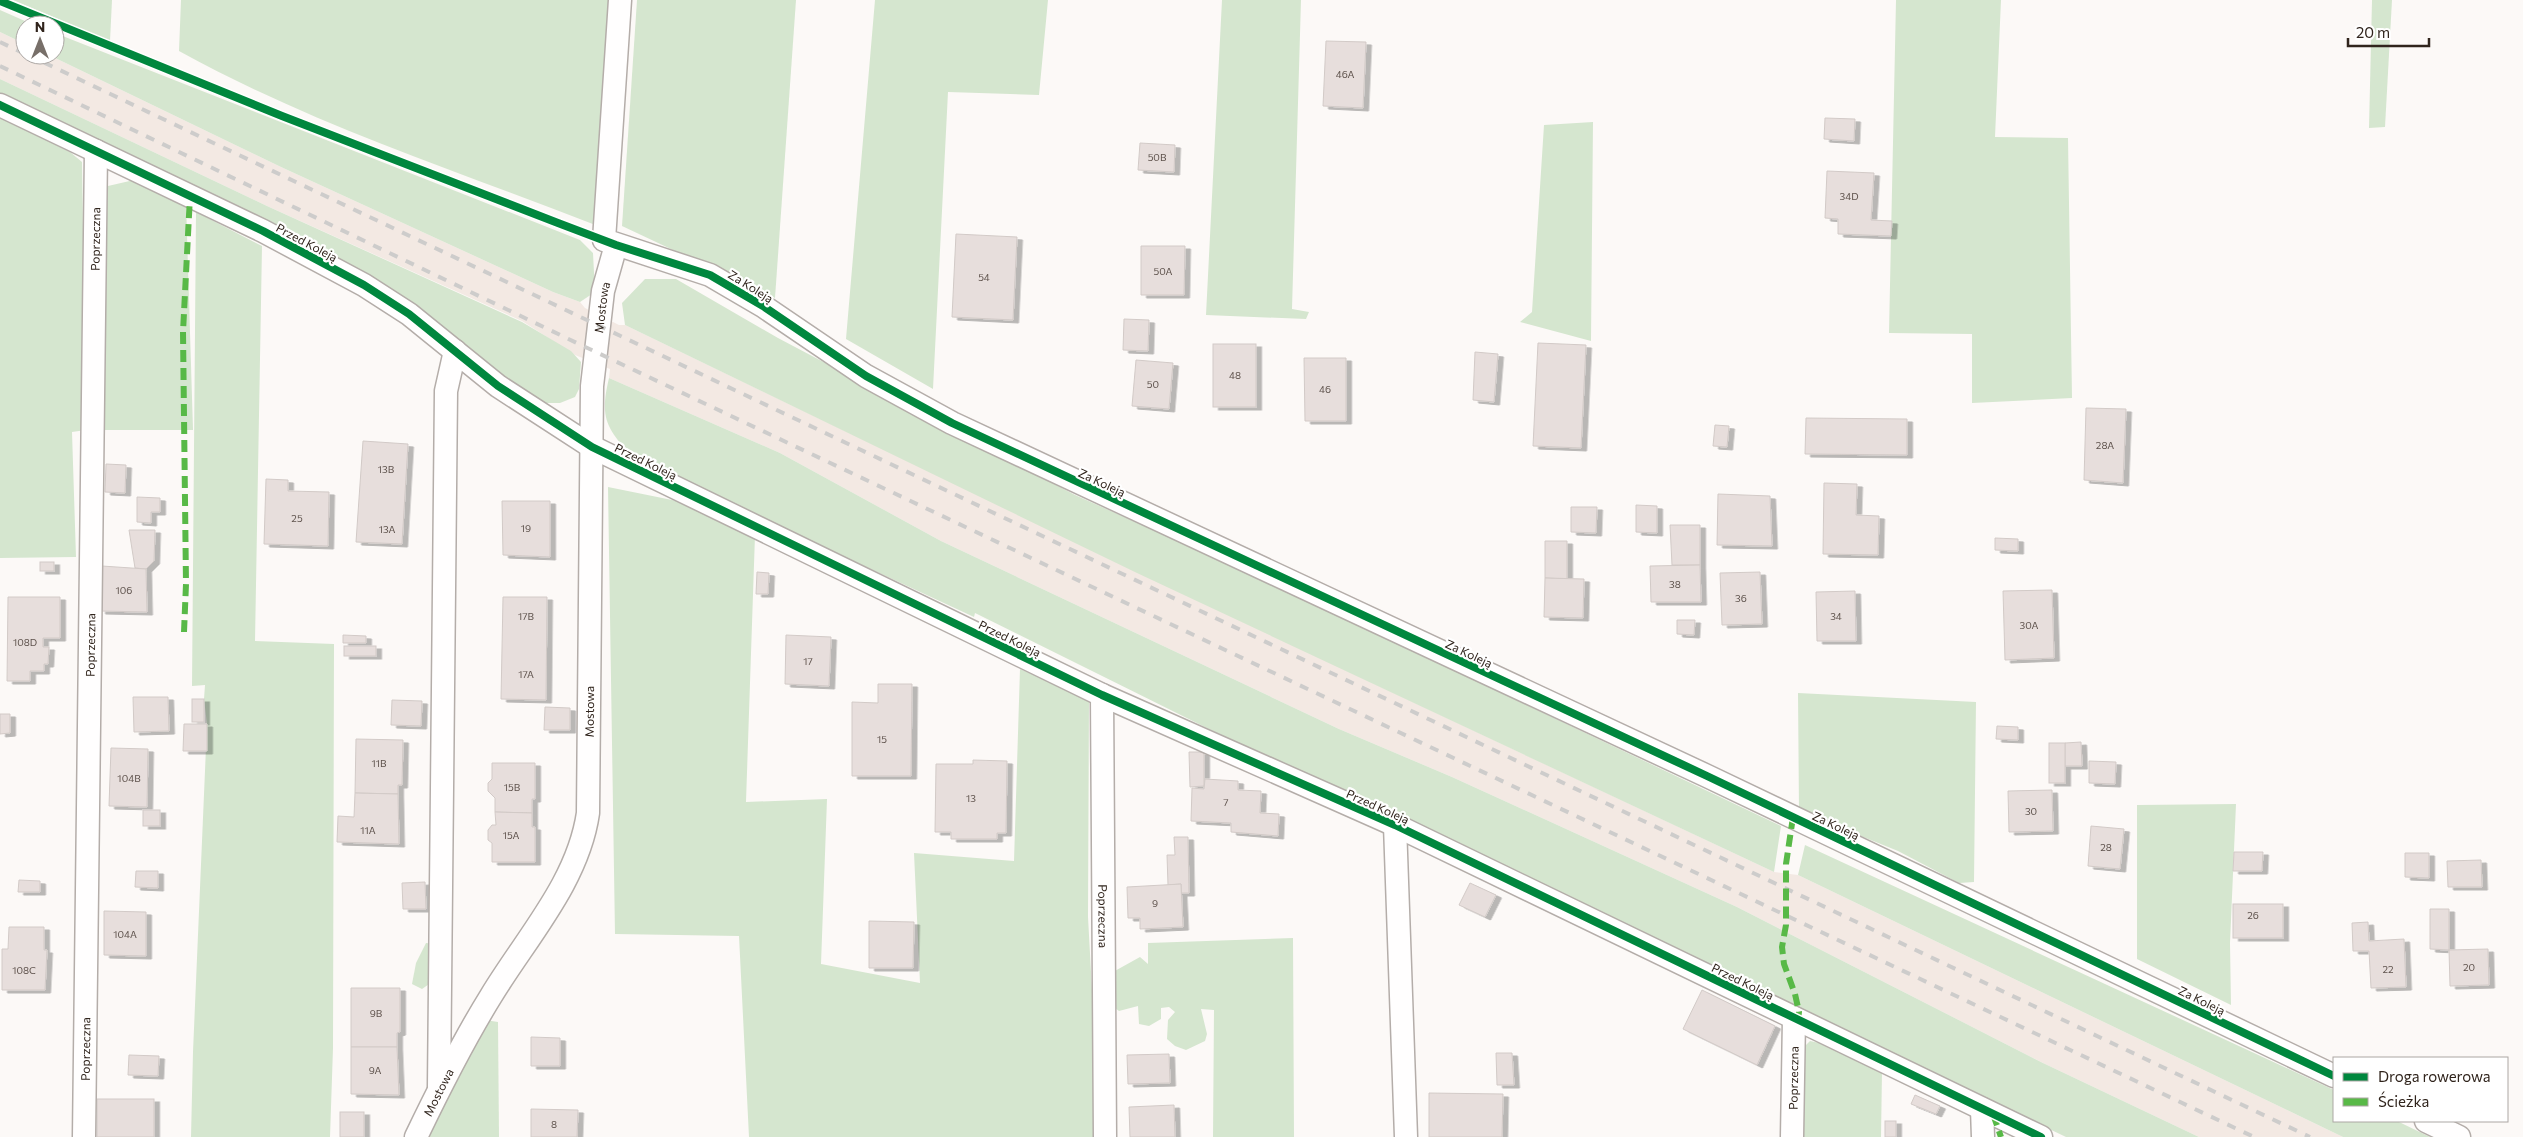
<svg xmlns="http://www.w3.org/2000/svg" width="2523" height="1137" font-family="Commissioner,sans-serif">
<defs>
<filter id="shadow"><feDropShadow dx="5.5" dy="3" stdDeviation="0" flood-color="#0004"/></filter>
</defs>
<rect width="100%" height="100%" fill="#fcf9f7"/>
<path fill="#f3e9e3" d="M 0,32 L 25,44 L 25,55 L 49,55 L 281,167 L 553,292 L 580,302 L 585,308 L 619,325 L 625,325 L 1184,594 L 1774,872 L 1798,875 L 2343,1137 L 2199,1137 L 2043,1063 L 1737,907 L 1452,777 L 1339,729 L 941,541 L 780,453 L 609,378 L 610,369 L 575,355 L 522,321 L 267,206 L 0,79 Z"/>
<g fill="#d5e6cf">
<path d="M 13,0 L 112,0 L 110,41 Z"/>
<path d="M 181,0 L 610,0 L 598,226 C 457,171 311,124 179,51 Z"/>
<path d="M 637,0 L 796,0 L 775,298 L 622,226 Z"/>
<path d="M 875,0 L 1048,0 L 1039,95 L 948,92 L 933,389 L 846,339 Z"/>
<path d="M 1222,0 L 1301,0 L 1292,309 L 1309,312 L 1306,319 L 1206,315 Z"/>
<path d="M 1896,0 L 2001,0 L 1995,137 L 2068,138 L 2072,398 L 1972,403 L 1972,334 L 1889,333 Z"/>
<path d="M 2372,0 L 2392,0 L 2385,127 L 2369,128 Z"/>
<path d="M 0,10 L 34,25 L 25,25 L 25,44 L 0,32 Z"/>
<path d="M 55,33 L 580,240 L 593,253 L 595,292 L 580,302 L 553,292 L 281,167 L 49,55 L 55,55 Z"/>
<path d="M 0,79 L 267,206 L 522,322 L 571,351 L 581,362 L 579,389 L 575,397 L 560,403 L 539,403 L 513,386 L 443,329 L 0,97 Z"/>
<path d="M 0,117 L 70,152 L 82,162 L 86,430 L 72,432 L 76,557 L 0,558 Z"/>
<path d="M 1593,122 L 1591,341 L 1520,322 L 1532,312 L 1544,125 Z"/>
<path d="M 134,180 L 186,202 L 193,430 L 93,430 L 108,186 Z"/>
<path d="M 196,212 L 262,246 L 255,641 L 334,644 L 333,1048 L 330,1137 L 191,1137 L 193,1052 L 207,724 L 204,699 L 205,685 L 192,686 Z"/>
<path d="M 645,279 L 676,279 L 778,338 L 1075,495 L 1243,570 L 1781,826 L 1774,872 L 1137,573 L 625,325 L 622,303 Z"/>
<path d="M 609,378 L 780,453 L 941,541 L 1339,729 L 1452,777 L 1737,907 L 2043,1063 L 2199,1137 L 2066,1137 L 1221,735 L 975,613 L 974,617 L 634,459 C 607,428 599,420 609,378 Z"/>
<path d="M 608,487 L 682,502 L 755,535 L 746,802 L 827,799 L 821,964 L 920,983 L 914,853 L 1014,861 L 1020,669 L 1089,699 L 1088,917 L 1095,1045 L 1095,1137 L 749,1137 L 739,936 L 615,934 Z"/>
<path d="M 1798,693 L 1976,702 L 1974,882 L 1959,883 L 1898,851 L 1799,811 Z"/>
<path d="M 2236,804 L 2230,943 L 2231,1005 L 2137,959 L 2137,805 Z"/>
<path d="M 1805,845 L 2334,1090 L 2334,1121 L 2397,1121 L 2430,1137 L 2343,1137 L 1798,875 Z"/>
<path d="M 1293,938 L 1294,1137 L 1213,1137 L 1214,1010 L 1201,1009 L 1207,1034 L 1205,1041 L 1186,1050 L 1175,1046 L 1167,1039 L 1168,1020 L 1175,1012 L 1169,1007 L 1161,1008 L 1161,1019 L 1149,1026 L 1139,1024 L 1138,1006 L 1119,1011 L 1111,1005 L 1113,972 L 1140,957 L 1148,964 L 1148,943 Z"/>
<path d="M 426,943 L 435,944 L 432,982 L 422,989 L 412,984 L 416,963 Z"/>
<path d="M 485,1020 L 498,1022 L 499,1137 L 427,1137 Z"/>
<path d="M 1810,1041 L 1829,1045 L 1882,1071 L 1881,1137 L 1801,1137 L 1802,1049 Z"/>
</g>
<g fill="#e7dedc" stroke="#d2cac7" filter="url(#shadow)">
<path d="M 1326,41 L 1366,42 L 1363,108 L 1323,106 Z"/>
<path d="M 1825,118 L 1855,119 L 1854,141 L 1824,139 Z"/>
<path d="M 1140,143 L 1175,145 L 1174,172 L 1138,170 Z"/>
<path d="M 1827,171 L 1874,173 L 1871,220 L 1892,221 L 1891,236 L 1838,234 L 1838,219 L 1825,218 Z"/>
<path d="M 956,234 L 1017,237 L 1013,320 L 952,317 Z"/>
<path d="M 1141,246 L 1185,246 L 1184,295 L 1141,295 Z"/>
<path d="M 1124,319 L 1149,320 L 1148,351 L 1123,350 Z"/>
<path d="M 1538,343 L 1586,345 L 1581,448 L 1533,446 Z"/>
<rect x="1213" y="344" width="43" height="63"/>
<path d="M 1475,352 L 1498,354 L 1494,402 L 1473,400 Z"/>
<path d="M 1304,358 L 1346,358 L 1346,421 L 1305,421 Z"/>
<path d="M 1136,360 L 1173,363 L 1169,409 L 1132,406 Z"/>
<path d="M 2086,408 L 2126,409 L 2123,483 L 2084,480 Z"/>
<path d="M 1806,418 L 1907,419 L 1907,455 L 1805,454 Z"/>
<path d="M 1715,425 L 1729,426 L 1727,447 L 1713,446 Z"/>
<path d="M 363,441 L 408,444 L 402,544 L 356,542 Z"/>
<path d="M 106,464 L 126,465 L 125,493 L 105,492 Z"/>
<path d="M 266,479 L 288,480 L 288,491 L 329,492 L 328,546 L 264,544 Z"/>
<path d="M 1824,483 L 1857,484 L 1856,515 L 1879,516 L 1878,555 L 1823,554 Z"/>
<path d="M 1718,494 L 1770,496 L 1772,546 L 1717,545 Z"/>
<path d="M 137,497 L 160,498 L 160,512 L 151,512 L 151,523 L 137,522 Z"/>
<path d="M 502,501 L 550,501 L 550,557 L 503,555 Z"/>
<path d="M 1636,505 L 1657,506 L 1657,533 L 1636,532 Z"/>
<path d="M 1571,507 L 1597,507 L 1596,533 L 1571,532 Z"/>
<path d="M 1670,525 L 1700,525 L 1700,565 L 1672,565 Z"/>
<path d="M 129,530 L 155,530 L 154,561 L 146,569 L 135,568 Z"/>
<path d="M 1995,538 L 2018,539 L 2018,551 L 1995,550 Z"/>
<path d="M 1545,541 L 1567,541 L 1567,579 L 1545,578 Z"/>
<rect x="40" y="562" width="14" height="9"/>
<path d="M 1700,565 L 1701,602 L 1651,602 L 1650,566 Z"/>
<path d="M 102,566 L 146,569 L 147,612 L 100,611 Z"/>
<path d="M 757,572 L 769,573 L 768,594 L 756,594 Z"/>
<path d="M 1760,572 L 1762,624 L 1722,625 L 1720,573 Z"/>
<path d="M 1545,578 L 1584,579 L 1583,618 L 1544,617 Z"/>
<path d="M 2052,590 L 2054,658 L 2005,660 L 2003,591 Z"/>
<path d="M 1855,591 L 1856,641 L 1817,641 L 1816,592 Z"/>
<path d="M 8,597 L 60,597 L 60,638 L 43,638 L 43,647 L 49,647 L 48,664 L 44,664 L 44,671 L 30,671 L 30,681 L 7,681 Z"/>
<path d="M 503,597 L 547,597 L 546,700 L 501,699 Z"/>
<path d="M 1677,620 L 1695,620 L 1694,635 L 1677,634 Z"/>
<path d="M 343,635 L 366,636 L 366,643 L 343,643 Z"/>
<path d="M 786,635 L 831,637 L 829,686 L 785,684 Z"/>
<rect x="344" y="646" width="32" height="10"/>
<path d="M 878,684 L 912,684 L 911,776 L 852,776 L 852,702 L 878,703 Z"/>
<path d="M 133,697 L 168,697 L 169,731 L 134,732 Z"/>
<rect x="192" y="699" width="12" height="23"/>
<path d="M 392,700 L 422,701 L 421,726 L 391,725 Z"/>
<path d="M 545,707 L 570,708 L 570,730 L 544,730 Z"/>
<path d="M 0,714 L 10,714 L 10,733 L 0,734 Z"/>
<path d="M 184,724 L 207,724 L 207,751 L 183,751 Z"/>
<path d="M 1997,726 L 2018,727 L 2018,740 L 1996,739 Z"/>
<path d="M 356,739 L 403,740 L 402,785 L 398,785 L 398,794 L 355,793 Z"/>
<path d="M 2081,742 L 2082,766 L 2065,766 L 2065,743 Z"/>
<rect x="2049" y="743" width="16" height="40"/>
<path d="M 111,748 L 148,749 L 147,807 L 109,806 Z"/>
<path d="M 1189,752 L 1204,752 L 1204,786 L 1190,787 Z"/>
<path d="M 973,760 L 1007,761 L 1006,833 L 997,833 L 997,839 L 951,839 L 951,832 L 935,832 L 936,764 L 973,764 Z"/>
<path d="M 2089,761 L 2116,762 L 2115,784 L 2089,783 Z"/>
<path d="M 492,763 L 535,763 L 535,799 L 532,799 L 532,813 L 495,812 L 495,798 L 488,791 L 488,783 L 492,779 Z"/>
<path d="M 1205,779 L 1238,781 L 1238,790 L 1261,791 L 1260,813 L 1279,814 L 1278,836 L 1231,832 L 1231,823 L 1191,821 L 1192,788 L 1204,789 Z"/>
<path d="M 2052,790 L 2053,831 L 2009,832 L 2008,791 Z"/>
<path d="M 355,793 L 398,794 L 399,844 L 337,842 L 338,816 L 354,817 Z"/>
<rect x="143" y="810" width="17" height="16"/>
<path d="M 495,812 L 532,813 L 532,827 L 535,827 L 535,862 L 492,862 L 492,843 L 488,840 L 488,830 L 492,825 L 496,825 Z"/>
<path d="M 2091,826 L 2124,829 L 2120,869 L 2088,866 Z"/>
<path d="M 1174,837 L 1188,837 L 1189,893 L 1181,893 L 1181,884 L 1168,885 L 1167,855 L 1175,855 Z"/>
<path d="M 2234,852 L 2263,852 L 2262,871 L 2233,871 Z"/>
<path d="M 2405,853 L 2429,853 L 2429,878 L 2405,877 Z"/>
<path d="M 2481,860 L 2482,887 L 2448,887 L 2447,861 Z"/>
<path d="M 136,871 L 158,871 L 158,888 L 135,887 Z"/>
<path d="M 19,880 L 40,881 L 40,892 L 18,892 Z"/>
<path d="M 425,882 L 426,909 L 403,909 L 402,883 Z"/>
<path d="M 1470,883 L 1496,895 L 1485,917 L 1459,905 Z"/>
<path d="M 1181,884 L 1183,927 L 1140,929 L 1140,918 L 1128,918 L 1127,887 Z"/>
<rect x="2233" y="904" width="50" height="34"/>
<path d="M 2430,909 L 2449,909 L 2449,950 L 2430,949 Z"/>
<path d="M 104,911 L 146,912 L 146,956 L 104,955 Z"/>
<path d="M 869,921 L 914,922 L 913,968 L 869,968 Z"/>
<path d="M 2368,922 L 2369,941 L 2404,939 L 2406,987 L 2371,988 L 2369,951 L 2353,951 L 2352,923 Z"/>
<path d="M 9,927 L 44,927 L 44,950 L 47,950 L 45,990 L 2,990 L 2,949 L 8,949 Z"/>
<path d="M 2488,949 L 2489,985 L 2450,986 L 2449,950 Z"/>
<path d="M 351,988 L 400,988 L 400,1032 L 397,1033 L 397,1047 L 351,1047 Z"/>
<path d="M 1702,990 L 1775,1026 L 1757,1065 L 1683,1029 Z"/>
<path d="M 531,1037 L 560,1038 L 560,1066 L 531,1066 Z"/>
<path d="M 351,1047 L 397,1047 L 399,1095 L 351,1094 Z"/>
<path d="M 1496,1053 L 1512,1053 L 1514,1085 L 1497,1085 Z"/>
<path d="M 1169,1054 L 1170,1083 L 1128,1084 L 1127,1055 Z"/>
<path d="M 129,1055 L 159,1056 L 158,1076 L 128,1075 Z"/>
<path d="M 1429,1093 L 1503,1094 L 1502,1137 L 1429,1137 Z"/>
<path d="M 1915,1095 L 1940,1106 L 1936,1114 L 1911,1104 Z"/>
<rect x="97" y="1099" width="57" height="38"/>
<path d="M 1174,1105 L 1175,1137 L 1130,1137 L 1129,1107 Z"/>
<path d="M 531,1109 L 578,1110 L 577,1137 L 531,1137 Z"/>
<rect x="340" y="1112" width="24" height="25"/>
<rect x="1885" y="1121" width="11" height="16"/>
</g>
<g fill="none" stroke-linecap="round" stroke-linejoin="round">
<defs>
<g id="minor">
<path d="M 620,0 L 604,240 L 710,275 L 763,306 L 866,376 L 952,423 L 1707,776 L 2334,1076"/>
<path d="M 0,105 L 263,231 L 364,285 L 409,314 L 498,386 L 592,447 L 1102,695 L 1395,825 L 2041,1137"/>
<path id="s1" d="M 1102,695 L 1105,1137"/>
<path d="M 1395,825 L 1406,1137"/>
<path d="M 439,1086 L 446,391 L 455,351"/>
<path d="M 1982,1109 L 1983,1137"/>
<path d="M 2426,1121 L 2459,1137"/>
<path id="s2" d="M 84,1137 L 96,151"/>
<path id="s3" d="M 416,1137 C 439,1089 463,1041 491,996 C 526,938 578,882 588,813 L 592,386 L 603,291 L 616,245"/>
<path id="s4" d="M 1792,1137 L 1794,1018"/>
</g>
</defs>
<use href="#minor" stroke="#b4ada9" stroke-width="25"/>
<use href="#minor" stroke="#fffefe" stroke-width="22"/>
<g stroke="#cdcccb" stroke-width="4" stroke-dasharray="9 9" stroke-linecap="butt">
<path d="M 0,42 L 25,54"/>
<path d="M 28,55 L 2310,1137"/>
<path d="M 0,66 L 579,344 L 2254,1137"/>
</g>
<g stroke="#58b947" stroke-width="6" stroke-dasharray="12 6" stroke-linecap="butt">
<path d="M 184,632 L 186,584 L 183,332 L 190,196"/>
<path d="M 1793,817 L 1786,864 L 1786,925 L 1782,947 L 1784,964 L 1795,994 L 1799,1012 L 1798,1020"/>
<path d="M 1993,1114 L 2001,1137"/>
</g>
<defs>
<g id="cycleway">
<path d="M 0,1 L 282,116 L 558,223 L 616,245 L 710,275 L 763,306 L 866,376 L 952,423 L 1707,776 L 2334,1076"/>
<path d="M 0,105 L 263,231 L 364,285 L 409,314 L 498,386 L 592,447 L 1102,695 L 1395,825 L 2041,1137"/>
</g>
</defs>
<use href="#cycleway" stroke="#fff" stroke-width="11"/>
<use href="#cycleway" stroke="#00873e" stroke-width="8"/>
</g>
<g text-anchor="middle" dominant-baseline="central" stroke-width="4.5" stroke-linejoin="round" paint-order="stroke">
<g font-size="10" fill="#5e524c">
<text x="1345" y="74">46A</text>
<text x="1157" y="157">50B</text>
<text x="1849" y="196">34D</text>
<text x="1163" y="271">50A</text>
<text x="984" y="277">54</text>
<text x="1235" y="375">48</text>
<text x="1153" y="384">50</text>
<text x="1325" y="389">46</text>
<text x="2105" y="445">28A</text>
<text x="386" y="469">13B</text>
<text x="297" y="518">25</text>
<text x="526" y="528">19</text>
<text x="387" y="529">13A</text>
<text x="1675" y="584">38</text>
<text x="124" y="590">106</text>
<text x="1741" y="598">36</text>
<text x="526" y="616">17B</text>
<text x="1836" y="616">34</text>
<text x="2029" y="625">30A</text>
<text x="25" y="642">108D</text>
<text x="808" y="661">17</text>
<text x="526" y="674">17A</text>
<text x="882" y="739">15</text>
<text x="379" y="763">11B</text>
<text x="129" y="778">104B</text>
<text x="512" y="787">15B</text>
<text x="971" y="798">13</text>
<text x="1226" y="802">7</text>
<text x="2031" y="811">30</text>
<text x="368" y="830">11A</text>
<text x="511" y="835">15A</text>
<text x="2106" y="847">28</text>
<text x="1155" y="903">9</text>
<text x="2253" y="915">26</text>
<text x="125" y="934">104A</text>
<text x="2469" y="967">20</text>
<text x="2388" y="969">22</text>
<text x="24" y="970">108C</text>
<text x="376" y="1013">9B</text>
<text x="375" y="1070">9A</text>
<text x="554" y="1124">8</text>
</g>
<g font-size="12" fill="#30241c" stroke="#fff">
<text stroke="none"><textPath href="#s2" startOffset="898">Poprzeczna</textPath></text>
<text transform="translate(307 242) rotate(28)">Przed Koleją</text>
<text transform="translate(751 286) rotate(32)">Za Koleją</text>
<text stroke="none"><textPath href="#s3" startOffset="875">Mostowa</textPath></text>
<text transform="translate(646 461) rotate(26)">Przed Koleją</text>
<text transform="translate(1102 482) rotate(25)">Za Koleją</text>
<text transform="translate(1010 638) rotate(26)">Przed Koleją</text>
<text stroke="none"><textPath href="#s2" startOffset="492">Poprzeczna</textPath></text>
<text transform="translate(1469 653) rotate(25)">Za Koleją</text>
<text stroke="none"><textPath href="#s3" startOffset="470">Mostowa</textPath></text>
<text transform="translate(1378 806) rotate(24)">Przed Koleją</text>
<text transform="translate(1836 825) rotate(25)">Za Koleją</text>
<text stroke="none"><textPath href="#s1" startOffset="221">Poprzeczna</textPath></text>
<text transform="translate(1743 981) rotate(26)">Przed Koleją</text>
<text transform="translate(2202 1000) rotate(26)">Za Koleją</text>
<text stroke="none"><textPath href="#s2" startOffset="88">Poprzeczna</textPath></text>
<text stroke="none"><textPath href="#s4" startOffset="59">Poprzeczna</textPath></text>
<text stroke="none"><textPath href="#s3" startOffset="50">Mostowa</textPath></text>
</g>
</g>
<rect x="2333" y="1057" width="175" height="65" fill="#ffffff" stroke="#aca7a4"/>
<rect x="2343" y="1073" width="25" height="8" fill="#00873e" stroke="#aca7a4"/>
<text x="2378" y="1082" font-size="15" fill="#30241c">Droga rowerowa</text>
<rect x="2343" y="1098" width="25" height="8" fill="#58b947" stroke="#aca7a4"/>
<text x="2378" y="1107" font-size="15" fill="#30241c">Ścieżka</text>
<g transform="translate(40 40)"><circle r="24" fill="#ffffff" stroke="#aca7a4"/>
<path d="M0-4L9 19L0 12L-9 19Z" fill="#776f69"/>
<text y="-8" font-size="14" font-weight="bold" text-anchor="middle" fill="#30241c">N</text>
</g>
<path d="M2348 38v8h81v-8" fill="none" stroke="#30241c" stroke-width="2.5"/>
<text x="2356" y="38" font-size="15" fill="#30241c" stroke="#ffffff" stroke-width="4" paint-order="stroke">20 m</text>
</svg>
